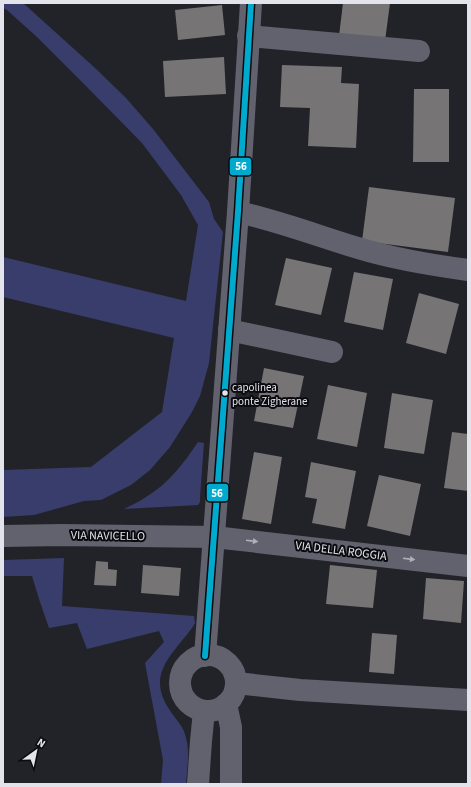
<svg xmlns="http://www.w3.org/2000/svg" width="471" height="787" font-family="'Source Sans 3',sans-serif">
<rect width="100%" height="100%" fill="#222329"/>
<g fill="#393d6b">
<path d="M 3,3 L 23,3 L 94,67 L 126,98 L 153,129 L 209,202 L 214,219 L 223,232 L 209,363 L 200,396 L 192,412 L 170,447 L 150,470 L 131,485 L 101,500 L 84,501 L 34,515 L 3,517 L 3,470 L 91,467 L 162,412 L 174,338 L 3,297 L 3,257 L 186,301 L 198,225 L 181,195 L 142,143 L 87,87 L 37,37 L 7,10 L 3,8 Z"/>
<path d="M 198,442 L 204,443 L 200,497 L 200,502 L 198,505 L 124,509 C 131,505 139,502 146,497 C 168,484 184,463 198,442 Z"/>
<path d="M 64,558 L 62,606 L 194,616 L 195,623 L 192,628 C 172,655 146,674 169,709 C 175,719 184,726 186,738 C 190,752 187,769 186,784 L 161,784 L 163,760 L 145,663 L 164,642 L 159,631 L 87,649 L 77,623 L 49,628 L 39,599 L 32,576 L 3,576 L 3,560 Z"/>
</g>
<g fill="#767474">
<path d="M 343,3 L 390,3 L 385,41 L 339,36 Z"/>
<path d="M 222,5 L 225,35 L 178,40 L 175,10 Z"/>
<path d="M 224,57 L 226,94 L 165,97 L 163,61 Z"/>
<path d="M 282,65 L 342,67 L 341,83 L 359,84 L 356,148 L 308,146 L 310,108 L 280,107 Z"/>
<path d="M 414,89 L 449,89 L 449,162 L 413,162 Z"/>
<path d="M 369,187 L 455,198 L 448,252 L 362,241 Z"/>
<path d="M 286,258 L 332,268 L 321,315 L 275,305 Z"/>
<path d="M 354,272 L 393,279 L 383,330 L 344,322 Z"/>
<path d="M 419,293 L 459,304 L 446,354 L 406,343 Z"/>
<path d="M 264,368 L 304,376 L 293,428 L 254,421 Z"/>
<path d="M 328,385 L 367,393 L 357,447 L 317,439 Z"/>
<path d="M 392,393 L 433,400 L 424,454 L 384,448 Z"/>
<path d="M 452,432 L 468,434 L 468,491 L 444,488 Z"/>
<path d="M 254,452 L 282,457 L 271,524 L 242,519 Z"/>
<path d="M 311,462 L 356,471 L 345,529 L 312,523 L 317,499 L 305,497 Z"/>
<path d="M 379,475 L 421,484 L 410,536 L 367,526 Z"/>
<path d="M 96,561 L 108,562 L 108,569 L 117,570 L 116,586 L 94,585 Z"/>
<path d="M 143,565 L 181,568 L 179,596 L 141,593 Z"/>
<path d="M 330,565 L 377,570 L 373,608 L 326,604 Z"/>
<path d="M 426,578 L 464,581 L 461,623 L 423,619 Z"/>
<path d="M 372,633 L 397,635 L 394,674 L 369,672 Z"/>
</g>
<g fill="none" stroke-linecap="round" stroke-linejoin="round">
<g stroke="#61626d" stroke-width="22">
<path d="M 248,36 L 419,51"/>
<path d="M 238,212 C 279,221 318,236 358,248 C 394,259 431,265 468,270"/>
<path d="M 229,330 L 332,352"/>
<path d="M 3,536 L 61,535 L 214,537 L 468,566"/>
<circle cx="208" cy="683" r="28"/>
<path d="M 205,656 L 238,212 L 251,3"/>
<path d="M 236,683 L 300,690 L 468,700"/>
<path d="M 226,704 L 231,727 L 231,784"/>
<path d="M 198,784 L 201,741 L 204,711"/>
</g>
<defs>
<path id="bus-1" d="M 205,656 L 238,212 L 251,3"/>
</defs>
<use href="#bus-1" stroke="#0a0a0f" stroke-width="9"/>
<use href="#bus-1" stroke="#00a9ce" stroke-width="6"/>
</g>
<defs><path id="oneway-solid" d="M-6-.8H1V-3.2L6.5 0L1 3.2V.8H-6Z"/></defs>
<g fill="#aeafb9">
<use href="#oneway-solid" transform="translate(252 541) rotate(7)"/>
<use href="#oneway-solid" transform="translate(409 559) rotate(7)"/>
</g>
<circle fill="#e2e3eb" stroke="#0a0a0f" stroke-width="1.5" cx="225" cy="393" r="3.5"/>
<g text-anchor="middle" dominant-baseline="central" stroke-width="4" stroke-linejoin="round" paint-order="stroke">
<g font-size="11" fill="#e2e3eb" stroke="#0a0a0f" text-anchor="start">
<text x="232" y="387">capolinea<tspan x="232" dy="14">ponte Zigherane</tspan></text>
</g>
<g font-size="12" fill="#e2e3eb" stroke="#0a0a0f">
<text transform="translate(108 536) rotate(1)">VIA NAVICELLO</text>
<text transform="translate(341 551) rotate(7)">VIA DELLA ROGGIA</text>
</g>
</g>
<g stroke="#0a0a0f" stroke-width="1.5">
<rect x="229" y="157" width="23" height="19" rx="4" fill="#00a9ce"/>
<rect x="206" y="483" width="23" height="19" rx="4" fill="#00a9ce"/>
</g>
<g font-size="11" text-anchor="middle" font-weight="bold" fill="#fff">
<text x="241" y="170">56</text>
<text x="217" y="497">56</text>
</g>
<rect width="471" height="787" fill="none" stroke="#e2e3eb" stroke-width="8"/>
<g transform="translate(36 751) rotate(33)" stroke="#0a0a0f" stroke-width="3" paint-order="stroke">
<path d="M0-3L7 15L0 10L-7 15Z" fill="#e2e3eb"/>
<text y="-6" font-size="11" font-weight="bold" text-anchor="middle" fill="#e2e3eb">N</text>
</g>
</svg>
